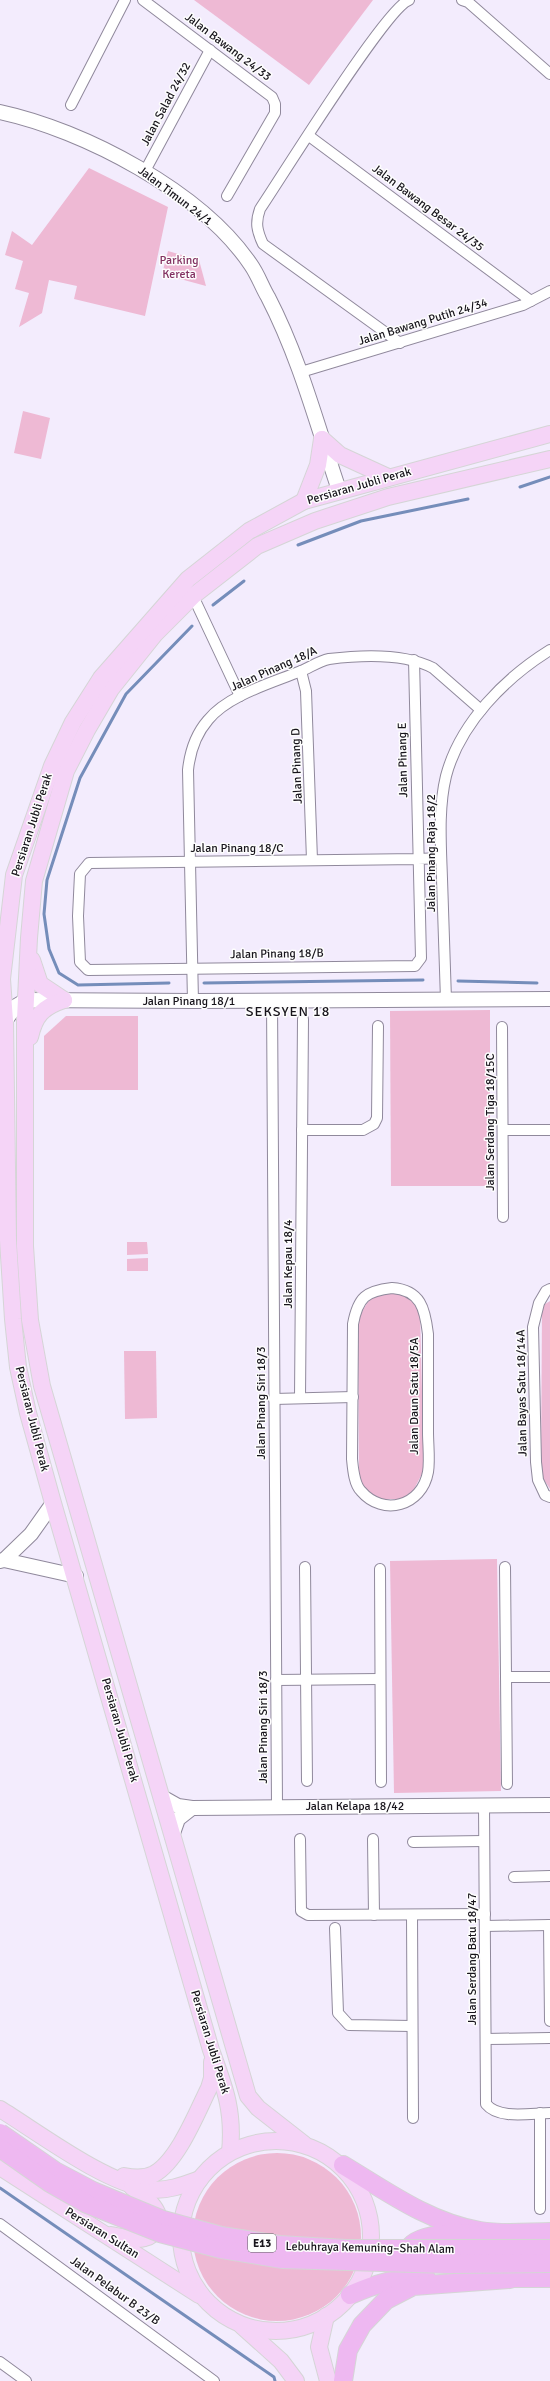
<svg xmlns="http://www.w3.org/2000/svg" width="550" height="2381" font-family="Signika,sans-serif">
<rect width="100%" height="100%" fill="#f3ecfd"/>
<g fill="#eeb9d4">
<path d="M 194,0 L 373,0 L 309,85 Z"/>
<path d="M 89,168 L 168,207 L 145,316 L 74,299 L 77,286 L 49,280 L 42,313 L 19,327 L 29,293 L 15,289 L 23,261 L 5,255 L 12,231 L 32,245 Z"/>
<path d="M 168,251 L 199,260 L 206,286 L 162,274 Z"/>
<path d="M 23,411 L 50,418 L 41,459 L 14,453 Z"/>
<path d="M 490,1010 L 490,1186 L 391,1186 L 390,1011 Z"/>
<path d="M 66,1016 L 138,1016 L 138,1090 L 44,1090 L 44,1036 Z"/>
<path d="M 127,1242 L 147,1242 L 148,1254 L 127,1255 Z"/>
<path d="M 148,1258 L 148,1271 L 127,1271 L 127,1259 Z"/>
<path d="M 403,1293 L 413,1300 L 420,1313 L 424,1470 L 413,1491 L 401,1499 L 380,1499 L 364,1489 L 359,1476 L 358,1321 C 370,1293 374,1294 403,1293 Z"/>
<path d="M 550,1301 L 550,1489 L 541,1475 L 542,1306 Z"/>
<path d="M 124,1351 L 156,1351 L 157,1418 L 125,1419 Z"/>
<path d="M 497,1559 L 501,1791 L 394,1793 L 390,1561 Z"/>
<circle cx="277" cy="2237" r="84"/>
</g>
<g fill="none" stroke-linecap="round" stroke-linejoin="round">
<g stroke="#758dba" stroke-width="3">
<path d="M 520,487 L 550,477"/>
<path d="M 298,545 L 361,521 L 468,499"/>
<path d="M 213,605 L 244,581"/>
<path d="M 458,981 L 537,983"/>
<path d="M 169,983 L 78,985 L 59,973 L 49,949 L 44,914 L 47,880 L 80,778 L 126,694 L 192,626"/>
<path d="M 204,983 L 423,980"/>
<path d="M 0,2188 L 274,2377 L 275,2381"/>
</g>
<defs>
<g id="street">
<path d="M 143,0 L 272,97 L 275,104 L 275,113 L 227,196"/>
<path d="M 462,0 L 468,2 L 550,74"/>
<path d="M 71,105 L 125,0"/>
<path d="M 309,136 L 531,301"/>
<path d="M 145,171 L 210,50"/>
<path d="M 400,343 L 263,244 C 257,231 255,223 260,209 C 281,178 386,8 409,0"/>
<path d="M 301,372 L 523,305 L 550,291"/>
<path d="M 193,596 L 240,696"/>
<path d="M 414,660 L 421,958 L 415,966 L 88,970 L 80,962 L 78,916 L 80,874 L 89,863 L 418,859 L 441,858"/>
<path d="M 301,671 L 306,691 L 312,860"/>
<path d="M 272,1000 L 277,1806"/>
<path d="M 446,1000 C 445,960 443,919 442,879 C 441,846 438,809 446,776 C 460,723 505,678 550,650"/>
<path d="M 193,1001 L 188,770 C 190,751 195,735 208,720 C 228,695 272,683 301,671 C 309,668 319,661 329,659 C 361,655 404,653 433,668 L 481,710"/>
<path d="M 502,1027 L 503,1217"/>
<path d="M 302,1130 L 363,1130 L 374,1124 L 377,1118 L 378,1026"/>
<path d="M 503,1130 L 550,1130"/>
<path d="M 392,1288 C 421,1290 425,1309 428,1334 C 428,1367 428,1400 428,1432 C 428,1445 430,1460 428,1472 C 422,1506 383,1517 361,1491 C 354,1484 353,1469 352,1459 L 353,1324 C 358,1297 366,1291 392,1288 Z"/>
<path d="M 550,1289 L 546,1291 L 539,1303 L 533,1327 L 536,1462 L 538,1480 L 545,1495 L 550,1497"/>
<path d="M 300,1398 L 303,1019"/>
<path d="M 274,1399 L 353,1397"/>
<path d="M 305,1567 L 307,1781"/>
<path d="M 505,1567 L 507,1784"/>
<path d="M 380,1569 L 381,1782"/>
<path d="M 506,1677 L 550,1677"/>
<path d="M 276,1680 L 380,1679"/>
<path d="M 484,1805 L 486,2104 C 499,2120 531,2113 550,2113"/>
<path d="M 300,1839 L 301,1911 L 308,1915 L 485,1914"/>
<path d="M 373,1839 L 374,1915"/>
<path d="M 413,1842 L 484,1841"/>
<path d="M 514,1877 L 550,1876"/>
<path d="M 412,1915 L 413,2118"/>
<path d="M 549,1925 L 550,2021"/>
<path d="M 485,1926 L 550,1925"/>
<path d="M 335,1928 L 338,2013 L 349,2025 L 412,2026"/>
<path d="M 486,2039 L 550,2038"/>
<path d="M 540,2113 L 540,2209"/>
<path d="M 0,2224 L 214,2381"/>
<path d="M 0,2362 L 26,2381"/>
</g>
<g id="secondary">
<path d="M 0,112 C 84,130 202,192 251,265 C 258,275 262,287 268,297 C 300,359 317,425 339,490"/>
<path d="M 5,1021 L 16,1006 L 26,1000 L 193,1001 L 550,999"/>
<path d="M 4,1560 L 31,1534 L 53,1503"/>
<path d="M 0,1561 L 4,1560 L 76,1576"/>
<path d="M 162,1797 L 178,1806 L 192,1808 L 550,1805"/>
<path d="M 172,1836 L 178,1819 L 192,1808"/>
</g>
<g id="primary">
<path d="M 322,439 L 340,455 L 388,477"/>
<path d="M 304,501 L 318,465 L 322,439"/>
<path d="M 32,960 L 40,984 L 64,1000"/>
<path d="M 30,1037 C 35,1015 43,1007 64,1000"/>
<path d="M 0,2109 C 39,2133 105,2183 149,2189 C 165,2192 184,2185 200,2179"/>
<circle cx="276" cy="2236" r="95"/>
<path d="M 304,2144 L 258,2108 L 248,2096 L 42,1386 L 30,1320 L 25,1246 L 25,1019 L 29,938 L 34,881 L 66,771 L 87,730 L 111,689 L 155,634 L 193,596 L 257,546 L 315,521 L 388,497 L 550,459"/>
<path d="M 230,2152 C 234,2111 225,2088 211,2050 L 53,1503 L 28,1413 L 18,1367 L 13,1319 L 8,1240 L 5,1021 L 2,979 L 14,875 L 52,766 L 73,722 L 101,678 L 188,579 L 249,531 L 304,501 L 550,434"/>
<path d="M 0,2167 L 199,2295"/>
<path d="M 124,2176 C 134,2178 144,2179 154,2174 C 178,2161 197,2112 209,2088 L 212,2078 L 212,2062"/>
<path d="M 111,2235 C 122,2237 134,2241 145,2238 C 150,2237 154,2233 156,2228 C 166,2211 143,2196 132,2187"/>
<path d="M 326,2316 L 319,2347 L 328,2381"/>
<path d="M 242,2326 L 281,2361 L 296,2381"/>
</g>
<g id="highway">
<path d="M 343,2165 C 386,2191 430,2223 480,2231 C 502,2235 528,2232 550,2232"/>
<path d="M 409,2261 C 398,2232 456,2234 473,2233"/>
<path d="M 497,2278 L 550,2278"/>
<path d="M 350,2295 C 375,2284 398,2277 426,2278"/>
<path d="M 343,2381 L 348,2350 L 362,2325 L 386,2300 L 413,2286 L 510,2279"/>
</g>
</defs>
<use href="#street" stroke="#90899c" stroke-width="12"/>
<use href="#secondary" stroke="#90899c" stroke-width="16"/>
<use href="#primary" stroke="#d5d5d6" stroke-width="18"/>
<use href="#highway" stroke="#d5d5d6" stroke-width="20"/>
<use href="#street" stroke="#fff" stroke-width="10"/>
<use href="#secondary" stroke="#fff" stroke-width="14"/>
<use href="#primary" stroke="#f5d4f7" stroke-width="16"/>
<use href="#highway" stroke="#eeb8f1" stroke-width="18"/>
<defs>
<g id="highway-bridge">
<path d="M 0,2133 L 55,2171 L 93,2191 L 163,2220 L 221,2236 L 279,2245 L 346,2249 L 550,2249"/>
<path d="M 0,2148 L 50,2183 L 87,2204 L 160,2233 L 221,2249 L 282,2259 L 447,2264 L 550,2263"/>
</g>
</defs>
<use href="#highway-bridge" stroke="#d5d5d6" stroke-width="20" stroke-linecap="butt"/>
<use href="#highway-bridge" stroke="#eeb8f1" stroke-width="18"/>
</g>
<g text-anchor="middle" dominant-baseline="central" stroke-width="3" stroke-linejoin="round" paint-order="stroke">
<rect fill="#fdfdfd" stroke="#5c5a5f" stroke-width="1" x="248" y="2234" width="28" height="18" rx="3"/>
<g font-size="11" font-weight="bold" fill="#17141b">
<text x="262" y="2243">E13</text>
</g>
<g font-size="12" fill="#17141b" stroke="#fdfdfd">
<text transform="translate(228 47) rotate(37)">Jalan Bawang 24/33</text>
<text transform="translate(166 104) rotate(-62)">Jalan Salad 24/32</text>
<text transform="translate(175 196) rotate(37)">Jalan Timun 24/1</text>
<text transform="translate(428 208) rotate(37)">Jalan Bawang Besar 24/35</text>
<text transform="translate(423 322) rotate(-17)">Jalan Bawang Putih 24/34</text>
<text transform="translate(359 486) rotate(-16)">Persiaran Jubli Perak</text>
<text transform="translate(274 669) rotate(-24)">Jalan Pinang 18/A</text>
<text transform="translate(403 760) rotate(-91)">Jalan Pinang E</text>
<text transform="translate(297 766) rotate(-92)">Jalan Pinang D</text>
<text transform="translate(32 825) rotate(-72)">Persiaran Jubli Perak</text>
<text x="237" y="848">Jalan Pinang 18/C</text>
<text transform="translate(431 853) rotate(-90)">Jalan Pinang Raja 18/2</text>
<text transform="translate(277 954) rotate(-1)">Jalan Pinang 18/B</text>
<text x="189" y="1001">Jalan Pinang 18/1</text>
<text transform="translate(490 1122) rotate(-90)">Jalan Serdang Tiga 18/15C</text>
<text transform="translate(288 1264) rotate(-90)">Jalan Kepau 18/4</text>
<text transform="translate(522 1393) rotate(-91)">Jalan Bayas Satu 18/14A</text>
<text transform="translate(414 1396) rotate(-90)">Jalan Daun Satu 18/5A</text>
<text transform="translate(261 1403) rotate(-90)">Jalan Pinang Siri 18/3</text>
<text transform="translate(32 1419) rotate(76)">Persiaran Jubli Perak</text>
<text transform="translate(263 1727) rotate(-90)">Jalan Pinang Siri 18/3</text>
<text transform="translate(120 1730) rotate(74)">Persiaran Jubli Perak</text>
<text x="355" y="1806">Jalan Kelapa 18/42</text>
<text transform="translate(472 1959) rotate(-90)">Jalan Serdang Batu 18/47</text>
<text transform="translate(210 2042) rotate(73)">Persiaran Jubli Perak</text>
<text transform="translate(102 2233) rotate(32)">Persiaran Sultan</text>
<text transform="translate(370 2248) rotate(1)">Lebuhraya Kemuning–Shah Alam</text>
<text transform="translate(115 2291) rotate(36)">Jalan Pelabur B 23/B</text>
</g>
<g font-size="12" fill="#833262" stroke="#fdfdfd">
<text x="179" y="260">Parking<tspan x="179" dy="14">Kereta</tspan></text>
</g>
<g font-size="14" letter-spacing="1" fill="#17141b" stroke="#fdfdfd">
<text x="288" y="1011">SEKSYEN 18</text>
</g>
</g>
</svg>
